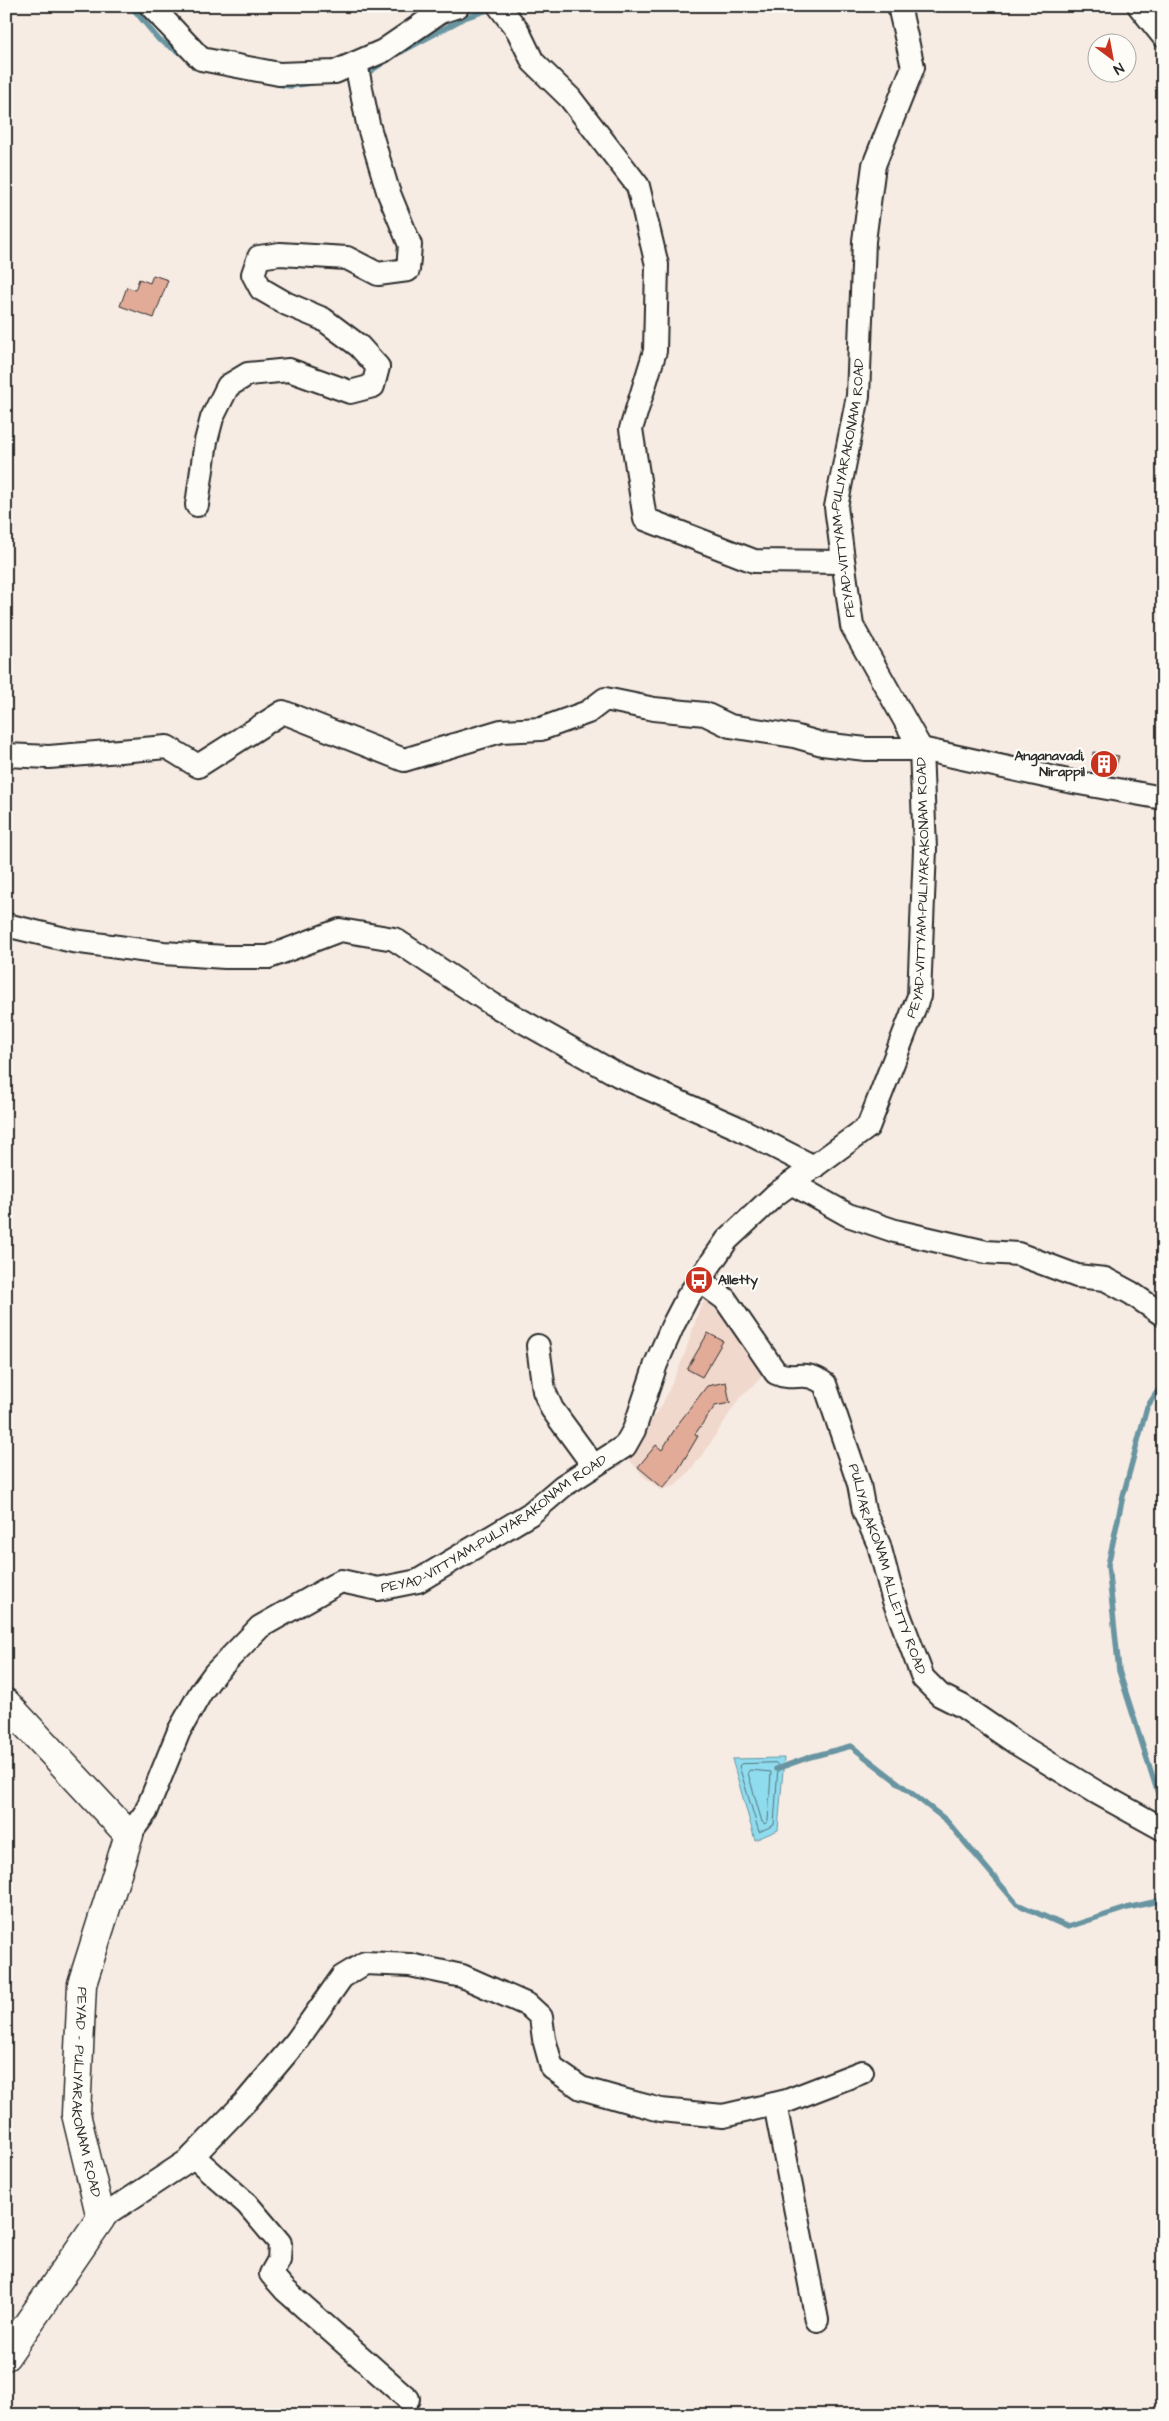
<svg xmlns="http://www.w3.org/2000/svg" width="1169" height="2421" font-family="'Architects Daughter',sans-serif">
<rect width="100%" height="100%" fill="#f7ece4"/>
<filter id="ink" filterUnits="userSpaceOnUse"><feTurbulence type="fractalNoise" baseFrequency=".02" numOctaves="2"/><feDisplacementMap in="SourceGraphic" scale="10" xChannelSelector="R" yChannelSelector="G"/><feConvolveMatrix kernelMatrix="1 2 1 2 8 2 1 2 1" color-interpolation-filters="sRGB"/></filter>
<g filter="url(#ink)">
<path fill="#f0d8cd" d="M 714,1296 L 764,1375 L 739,1399 L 706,1450 L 688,1473 L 675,1486 L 661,1490 L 643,1476 L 626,1456 L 639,1434 L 649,1424 L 662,1405 L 684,1356 L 699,1310 L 703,1303 Z"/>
<path fill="#90dcef" stroke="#6895a1" d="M 784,1758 L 778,1830 L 755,1840 L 732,1759 Z"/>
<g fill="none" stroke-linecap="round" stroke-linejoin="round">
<g stroke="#537279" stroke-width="1">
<path d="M 776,1763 L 778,1766 L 774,1825 L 759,1832 L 739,1766 L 741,1764 Z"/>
<path d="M 750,1770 L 771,1772 L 768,1821 L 765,1824 L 762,1822 L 748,1773 Z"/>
</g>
<g stroke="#6895a1" stroke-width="5.5">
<path d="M 131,6 L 159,40 L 185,56"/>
<path d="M 401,52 L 464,18 L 494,8"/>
<path d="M 363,76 L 389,59"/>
<path d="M 277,84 L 290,86 L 312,83"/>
<path d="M 1163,1383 L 1147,1407 L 1123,1496 L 1108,1565 L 1119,1671 L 1163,1809"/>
<path d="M 776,1769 L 810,1757 L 851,1746 L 946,1820 L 1017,1904 L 1068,1927 L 1127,1908 L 1163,1900"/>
</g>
</g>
<g fill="#e1ab98" stroke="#2b2b2b">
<path d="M 153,275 L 168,280 L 154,318 L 120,306 L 127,287 L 135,290 L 139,279 L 150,283 Z"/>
<path d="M 1093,752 L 1119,756 L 1114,773 L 1092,772 Z"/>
<path d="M 708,1333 L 723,1341 L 702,1377 L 687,1369 Z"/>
<path d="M 726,1382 L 730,1403 L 715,1406 L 695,1434 L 698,1436 L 678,1470 L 663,1488 L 638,1467 L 656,1445 L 662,1450 L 678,1424 L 707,1386 Z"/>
</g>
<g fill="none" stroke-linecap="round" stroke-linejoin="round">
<defs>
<g id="minor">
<path d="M 151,6 L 201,59 L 279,74 L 335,72 L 383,51 L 440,12 L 458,6"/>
<path d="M 499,6 L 518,31 L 533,62 L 570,98 L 638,186 L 657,265 L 655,351 L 631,429 L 645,519 L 754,561 L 843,562"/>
<path d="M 1139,6 L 1163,36"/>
<path d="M 197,505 L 206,441 L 212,418 L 228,386 L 248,374 L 289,370 L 350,392 L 373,386 L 378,367 L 359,346 L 323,319 L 287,304 L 261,289 L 253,274 L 259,257 L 280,254 L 347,258 L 378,274 L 408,270 L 410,245 L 388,191 L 368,124 L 356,63"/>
<path d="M 6,755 L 49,757 L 167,747 L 198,766 L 283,712 L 404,760 L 501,731 L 541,729 L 588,712 L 605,699 L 654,709 L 705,714 L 730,726 L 794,736 L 822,744 L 866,749 L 921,749 L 1068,781 L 1163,798"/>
<path d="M 6,925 L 73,941 L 163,953 L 225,957 L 269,957 L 340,930 L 394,939 L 492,1004 L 618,1075 L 736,1127 L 814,1167"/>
<path d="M 791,1183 L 848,1215 L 895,1231 L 986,1252 L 1018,1254 L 1077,1276 L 1105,1279 L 1131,1293 L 1163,1315"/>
<path id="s1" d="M 699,1280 L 725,1299 L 776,1373 C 795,1382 804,1368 825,1384 L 859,1484 L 864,1511 L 879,1545 L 893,1598 L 923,1678 L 940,1695 L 962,1706 L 1016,1743 L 1096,1792 L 1163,1829"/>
<path d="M 538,1346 L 544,1391 L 552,1409 L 593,1465"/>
<path id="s2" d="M 129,1835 L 146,1812 L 179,1731 L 201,1692 L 215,1673 L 260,1627 L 341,1581 L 378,1589 L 418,1581 L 530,1514 L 563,1486 L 625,1446 L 634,1430 L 656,1364 L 673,1325 L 687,1298 L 727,1240 L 775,1195 L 868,1127 L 919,996 L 925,849 L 921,749 L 852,626 L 836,507 L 858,396 L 864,241 L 874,165 L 913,67 L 899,6"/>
<path d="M 775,2104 L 817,2320"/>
<path d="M 193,2156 L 247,2204 L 280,2243 L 279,2260 L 271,2274 L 285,2290 L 408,2399"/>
<path d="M 101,2218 L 189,2160 L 247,2100 L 296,2042 L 342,1977 L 365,1963 L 410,1965 L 462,1976 L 528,2005 L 541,2017 L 544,2039 L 552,2068 L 581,2088 L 627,2101 L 661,2110 L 723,2116 L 787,2101 L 862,2072"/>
</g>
<g id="major">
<path id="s3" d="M 6,1703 L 129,1835 L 82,1984 L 76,2114 L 101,2218 L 6,2356"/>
</g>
</defs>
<use href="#minor" stroke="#2b2b2b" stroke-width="26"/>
<use href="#major" stroke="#2b2b2b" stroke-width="31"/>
<use href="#minor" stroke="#fdfcf7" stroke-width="22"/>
<use href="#major" stroke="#fdfcf7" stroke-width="28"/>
</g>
</g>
<defs>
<symbol id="building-disc" viewBox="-11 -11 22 22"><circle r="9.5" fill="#c8321e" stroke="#fdfcf7"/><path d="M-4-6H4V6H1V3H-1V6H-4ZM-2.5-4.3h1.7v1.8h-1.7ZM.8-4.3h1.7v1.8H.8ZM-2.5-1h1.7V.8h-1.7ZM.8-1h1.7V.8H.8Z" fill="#fff"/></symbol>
<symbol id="bus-disc" viewBox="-11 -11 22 22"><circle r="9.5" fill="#c8321e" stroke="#fdfcf7"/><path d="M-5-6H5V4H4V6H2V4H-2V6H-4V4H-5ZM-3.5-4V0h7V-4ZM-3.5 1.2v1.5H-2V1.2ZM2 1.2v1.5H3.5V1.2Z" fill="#fff"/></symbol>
</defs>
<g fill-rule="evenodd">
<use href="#building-disc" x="1088" y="748" width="32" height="32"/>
<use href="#bus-disc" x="683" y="1264" width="32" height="32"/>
</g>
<g text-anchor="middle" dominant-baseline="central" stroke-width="4.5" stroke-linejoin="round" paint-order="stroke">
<g font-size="14" fill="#2b2b2b" stroke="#fdfcf7">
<text stroke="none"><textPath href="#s2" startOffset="1749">PEYAD-VITTYAM-PULIYARAKONAM ROAD</textPath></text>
<text stroke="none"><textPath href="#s2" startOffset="1329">PEYAD-VITTYAM-PULIYARAKONAM ROAD</textPath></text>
<text stroke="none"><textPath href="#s2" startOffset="514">PEYAD-VITTYAM-PULIYARAKONAM ROAD</textPath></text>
<text stroke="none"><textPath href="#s1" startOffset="369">PULIYARAKONAM ALLETTY ROAD</textPath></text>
<text stroke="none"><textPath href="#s3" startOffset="446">PEYAD - PULIYARAKONAM ROAD</textPath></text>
</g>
<g font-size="14" font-weight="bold" fill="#2b2b2b" stroke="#fdfcf7" text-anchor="end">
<text x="1085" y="756">Anganavadi,<tspan x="1085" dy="16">Nirappil</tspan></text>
<text x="718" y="1280" text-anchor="start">Alletty</text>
</g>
</g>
<rect width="1169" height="2421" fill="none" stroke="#fdfcf7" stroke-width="25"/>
<rect x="12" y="12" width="1144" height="2396" fill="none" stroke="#2b2b2b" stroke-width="2" filter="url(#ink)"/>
<g transform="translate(1112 58) rotate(148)"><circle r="24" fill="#fdfcf7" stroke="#a9a8a5"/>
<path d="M0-4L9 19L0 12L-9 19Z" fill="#c8321e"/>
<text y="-8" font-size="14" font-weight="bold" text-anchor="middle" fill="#2b2b2b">N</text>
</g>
</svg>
